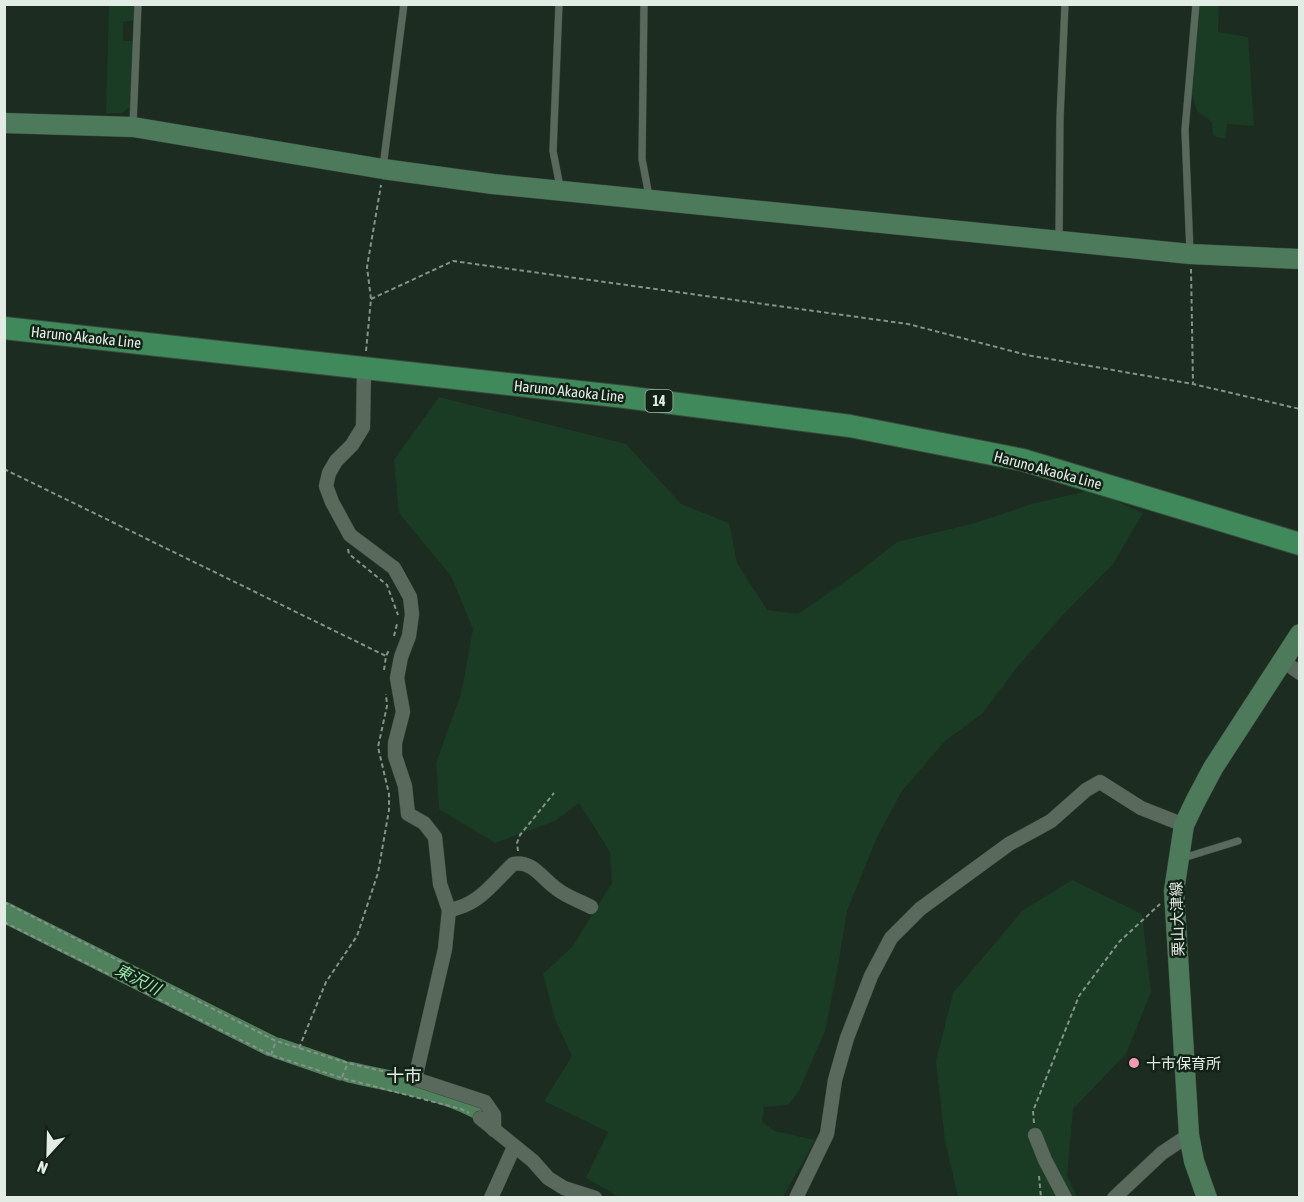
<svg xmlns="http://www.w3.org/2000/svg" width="1304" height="1202" font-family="'Asap Condensed','Noto Sans JP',sans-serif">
<rect width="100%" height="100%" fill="#1c2c20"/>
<g fill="#1a3b24">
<path d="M 109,5 L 135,5 L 135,20 L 123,22 L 123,41 L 134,41 L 131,106 L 122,113 L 106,113 Z"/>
<path d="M 1200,5 L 1219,5 L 1218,32 L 1248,37 L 1254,126 L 1227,124 L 1225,138 L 1219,138 L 1213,135 L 1212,122 L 1197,111 L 1192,94 Z"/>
<path d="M 439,397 L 626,444 L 681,504 L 729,523 L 737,563 L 767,610 L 798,614 L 856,574 L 897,542 L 975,523 L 1032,504 L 1091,490 L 1143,513 L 1113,564 L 1062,616 L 1018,666 L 982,714 L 945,741 L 902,791 L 877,837 L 847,911 L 838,966 L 825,1031 L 799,1091 L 788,1105 L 764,1107 L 762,1122 L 775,1131 L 815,1140 L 783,1197 L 619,1197 L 586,1178 L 608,1132 L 544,1101 L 572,1056 L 555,1019 L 543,974 L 572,947 L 612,883 L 610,852 L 579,803 L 555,821 L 495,843 L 439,809 L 436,763 L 461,694 L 473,629 L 451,576 L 399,513 L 394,460 Z"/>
<path d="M 1072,880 L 1142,914 L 1151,992 L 1126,1054 L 1073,1109 L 1067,1176 L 1077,1197 L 958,1197 L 945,1141 L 936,1061 L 953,993 L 1022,911 Z"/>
</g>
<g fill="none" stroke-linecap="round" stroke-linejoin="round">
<g stroke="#4f815d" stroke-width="21">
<path d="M 4,912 L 271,1046"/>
<path d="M 277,1048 L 341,1070"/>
<path d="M 349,1072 C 395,1083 448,1089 488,1115"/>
</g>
<defs>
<g id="lane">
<path d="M 559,4 L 553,151 L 560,187"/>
<path d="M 644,4 L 642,159 L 649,196"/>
<path d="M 133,124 L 138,4"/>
<path d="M 383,167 L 404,4"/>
<path d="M 1059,239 L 1060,118 L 1065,4"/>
<path d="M 1190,253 L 1185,130 L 1196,4"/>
<path d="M 1180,859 L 1238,841"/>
</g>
<g id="street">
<path d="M 364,369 L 363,427 L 352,445 L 336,461 L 329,473 L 326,486 L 332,502 L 350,535 L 394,568 L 410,597 L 412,614 L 409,636 L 401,657 L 397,678 L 403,712 L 395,743 L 395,756 L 405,786 L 408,814 L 424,823 L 435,837 L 440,884 L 449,910 L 445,949 L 415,1079 L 485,1102 L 494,1115 L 494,1130"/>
<path d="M 1282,660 L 1300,673"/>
<path d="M 449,910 C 479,905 492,884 513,864 C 533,860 542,879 557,889 C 567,897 580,901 591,907"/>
<path d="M 480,1118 L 533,1161 L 548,1178 L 564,1188 L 595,1198"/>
<path d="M 1035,1135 L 1045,1160 L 1065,1198"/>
<path d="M 491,1198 L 514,1147"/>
<path d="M 796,1198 L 827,1134 L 835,1080 L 847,1038 L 871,976 L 891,938 L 920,909 L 1009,844 L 1051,821 L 1086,790 L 1100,782 L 1141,808 L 1184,825"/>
<path d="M 1114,1198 L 1162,1153 L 1189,1135"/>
</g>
<g id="secondary">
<path d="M 4,123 L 133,127 L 383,169 L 493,184 L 1190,254 L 1300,259"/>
<path d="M 1207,1198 L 1194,1161 L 1189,1135 L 1174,891 L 1184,825 L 1195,802 L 1213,768 L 1300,634"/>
</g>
<path id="primary" d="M 4,328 L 625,397 L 850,426 L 1023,460 L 1300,544"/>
</defs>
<use href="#lane" stroke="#3b483e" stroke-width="8"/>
<use href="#street" stroke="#3b483e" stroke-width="15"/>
<use href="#secondary" stroke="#3b483e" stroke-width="21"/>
<use href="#primary" stroke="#3b483e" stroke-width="24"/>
<g stroke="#859288" stroke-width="2" stroke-dasharray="4.5 3" stroke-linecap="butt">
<path d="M 1191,269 L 1193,383"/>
<path d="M 371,299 L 453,261 L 908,324 L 1027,355 L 1193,384 L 1300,409"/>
<path d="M 366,351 L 371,299 L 367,267 L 381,185"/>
<path d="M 4,469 L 386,656"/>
<path d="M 348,549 L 349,554 L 387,585 L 398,615"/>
<path d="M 394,636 L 397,624"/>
<path d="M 384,670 L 386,656 L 389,650"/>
<path d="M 518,851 L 517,843 L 520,835 L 554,793"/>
<path d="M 4,902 L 276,1041 L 348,1063 L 403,1076"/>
<path d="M 4,922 L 271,1055 L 342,1078 L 461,1109 L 469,1113"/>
<path d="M 299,1048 L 326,982 L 357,936 L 378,873 L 389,810 L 389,794 L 378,747 L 387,706 L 386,694"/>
<path d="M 271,1055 L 276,1041"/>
<path d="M 342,1077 L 348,1063"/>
<path d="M 1034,1123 L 1033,1111 L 1079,996 L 1119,942 L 1160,904"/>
<path d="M 1039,1176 L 1041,1198"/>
</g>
<use href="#lane" stroke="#596a5c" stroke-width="7"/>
<use href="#street" stroke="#596a5c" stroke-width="14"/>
<use href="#secondary" stroke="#4c7a5b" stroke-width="20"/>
<use href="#primary" stroke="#3f895a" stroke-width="22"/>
</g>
<circle fill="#f19ab2" stroke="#132217" stroke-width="2" cx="1134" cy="1063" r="6"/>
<g text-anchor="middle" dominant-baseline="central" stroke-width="5" stroke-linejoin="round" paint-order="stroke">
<rect fill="#132217" stroke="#a4afa6" stroke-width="1.5" x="645.5" y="390" width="27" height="22" rx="4.5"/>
<g font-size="14" font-weight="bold" fill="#e2ece4">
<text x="659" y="401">14</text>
</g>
<g font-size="15" fill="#e2ece4" stroke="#132217">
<text transform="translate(86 337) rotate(6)">Haruno Akaoka Line</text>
<text transform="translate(569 391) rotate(6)">Haruno Akaoka Line</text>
<text transform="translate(1048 470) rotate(15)">Haruno Akaoka Line</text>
<text transform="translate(1177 919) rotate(-92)">栗山大津線</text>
</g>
<g font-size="15" fill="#e2ece4" stroke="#132217" text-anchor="start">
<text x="1146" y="1063">十市保育所</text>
</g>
<g font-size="16" font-style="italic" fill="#98e5ac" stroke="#132217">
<text transform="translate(138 979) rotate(27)">東沢川</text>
</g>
<g font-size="18" fill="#e2ece4" stroke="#132217">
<text x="404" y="1075">十市</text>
</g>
</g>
<rect width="1304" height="1202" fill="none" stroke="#e2ece4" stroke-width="12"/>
<g transform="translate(48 1154) rotate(202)" stroke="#132217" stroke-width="4.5" paint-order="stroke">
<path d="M0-4.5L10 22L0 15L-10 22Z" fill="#e2ece4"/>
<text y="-9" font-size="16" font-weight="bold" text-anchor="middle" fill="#e2ece4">N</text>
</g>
</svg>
